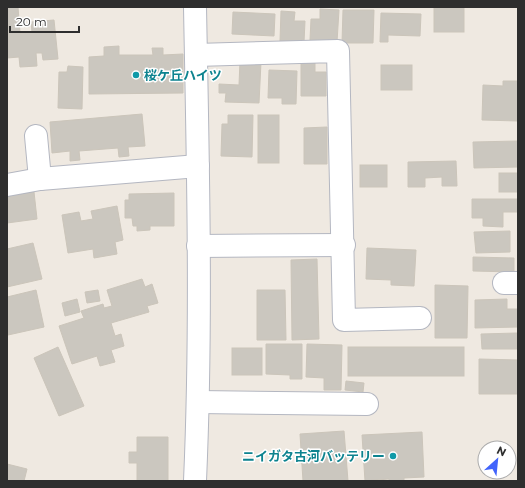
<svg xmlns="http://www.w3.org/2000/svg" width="525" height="488" font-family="Montserrat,'Noto Sans JP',sans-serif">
<rect width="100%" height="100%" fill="#efe9e1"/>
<g fill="#cbc7bf" stroke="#cbc5ba">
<path d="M 7,7 L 18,7 L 20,33 L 32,32 L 31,22 L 54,20 L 58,59 L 43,60 L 42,53 L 36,53 L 37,66 L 20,67 L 19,57 L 7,58 Z"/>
<rect x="434" y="7" width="30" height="25"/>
<path d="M 320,9 L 339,10 L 337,42 L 310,40 L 311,19 L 320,19 Z"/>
<path d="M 343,10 L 374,10 L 373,43 L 342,43 Z"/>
<path d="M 281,11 L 295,12 L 294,21 L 305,21 L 304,42 L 280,41 Z"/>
<path d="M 233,12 L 275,14 L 274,36 L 232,34 Z"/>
<path d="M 381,13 L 421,14 L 420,36 L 388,35 L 388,42 L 380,42 Z"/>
<path d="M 119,46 L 119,55 L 153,55 L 152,48 L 163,48 L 163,55 L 183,54 L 183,93 L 89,94 L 89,57 L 104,56 L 104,47 Z"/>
<path d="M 240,61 L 261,62 L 259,103 L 225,102 L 226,93 L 219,93 L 219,84 L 239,85 Z"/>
<path d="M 301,62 L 315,63 L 315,72 L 326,72 L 326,96 L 301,96 Z"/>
<rect x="381" y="65" width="31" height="25"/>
<path d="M 68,66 L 83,67 L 82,109 L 58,108 L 59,72 L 67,72 Z"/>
<path d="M 269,70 L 297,71 L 296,104 L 282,104 L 282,98 L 268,98 Z"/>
<path d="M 503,81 L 518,81 L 518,121 L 482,120 L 483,85 L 503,86 Z"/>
<path d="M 142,114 L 145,146 L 128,147 L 129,156 L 119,157 L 118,148 L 79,151 L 80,160 L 70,161 L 70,151 L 52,153 L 50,122 Z"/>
<path d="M 228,115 L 253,115 L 252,157 L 221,156 L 222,124 L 228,124 Z"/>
<rect x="258" y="115" width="21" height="48"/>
<path d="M 327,127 L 327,164 L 304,164 L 304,128 Z"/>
<path d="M 518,141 L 518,167 L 474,168 L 473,142 Z"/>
<path d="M 456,161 L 457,186 L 442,186 L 442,177 L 425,178 L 425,187 L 408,187 L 408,162 Z"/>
<rect x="360" y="165" width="27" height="22"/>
<rect x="499" y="173" width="19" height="19"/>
<path d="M 34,192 L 37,219 L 7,223 L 7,195 Z"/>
<path d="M 174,193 L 174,226 L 150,226 L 150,230 L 137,231 L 137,226 L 133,226 L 132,218 L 125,218 L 125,200 L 129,200 L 129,194 Z"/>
<path d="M 472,199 L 518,199 L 518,212 L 503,212 L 503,227 L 483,226 L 483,218 L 472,218 Z"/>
<path d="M 117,206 L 123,240 L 115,242 L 117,254 L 94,258 L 93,249 L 68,253 L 62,215 L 79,212 L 81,221 L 93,219 L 91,211 Z"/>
<path d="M 510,231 L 510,252 L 476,253 L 474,232 Z"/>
<path d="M 33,243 L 42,279 L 7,287 L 7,249 Z"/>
<path d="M 367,248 L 416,250 L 414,286 L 391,285 L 391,280 L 366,279 Z"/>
<path d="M 473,257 L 514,258 L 514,272 L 473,271 Z"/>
<path d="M 317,259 L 319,339 L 292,340 L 291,260 Z"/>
<path d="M 142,279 L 145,287 L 152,284 L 158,303 L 147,306 L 149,312 L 111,323 L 115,336 L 121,334 L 124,346 L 111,350 L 115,362 L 100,366 L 97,356 L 72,364 L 59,326 L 84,318 L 81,311 L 103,304 L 104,308 L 112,306 L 107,290 Z"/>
<path d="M 435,285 L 468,286 L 467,338 L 435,338 Z"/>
<path d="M 36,290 L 44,327 L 8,335 L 7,297 Z"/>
<path d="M 98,290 L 100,301 L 87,303 L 85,292 Z"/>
<path d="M 257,290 L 285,290 L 286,340 L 257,340 Z"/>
<path d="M 77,299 L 80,312 L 65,316 L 62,303 Z"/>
<path d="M 507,299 L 507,309 L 518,309 L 518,327 L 475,328 L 475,300 Z"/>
<path d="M 517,333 L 517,349 L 482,349 L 481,334 Z"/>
<path d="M 266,344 L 302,344 L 302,379 L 290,379 L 290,375 L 266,374 Z"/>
<path d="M 307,344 L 342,345 L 341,390 L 324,390 L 324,378 L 306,377 Z"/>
<path d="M 58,347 L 84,406 L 59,416 L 34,358 Z"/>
<rect x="348" y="347" width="116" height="29"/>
<rect x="232" y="348" width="30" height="27"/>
<path d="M 479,359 L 518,360 L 518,394 L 479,394 Z"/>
<path d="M 346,381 L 364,383 L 363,392 L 345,390 Z"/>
<path d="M 344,431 L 348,481 L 303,481 L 300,434 Z"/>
<path d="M 422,432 L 424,477 L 404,478 L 404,481 L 389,481 L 389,479 L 365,481 L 362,435 Z"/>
<path d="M 137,437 L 168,437 L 168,481 L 137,481 L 137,463 L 129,463 L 129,452 L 137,452 Z"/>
<path d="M 7,464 L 27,469 L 24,481 L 7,481 Z"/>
</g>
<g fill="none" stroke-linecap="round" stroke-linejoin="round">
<defs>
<g id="street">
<path d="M 196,55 L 338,51 L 344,320 L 420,318"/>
<path d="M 36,136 L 40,179"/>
<path d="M 7,185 L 40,179 L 198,166"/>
<path d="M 198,246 L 344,245"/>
<path d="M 504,283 L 518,283"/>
<path d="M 198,402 L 367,404"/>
</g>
<path id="secondary" d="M 195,481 C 202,323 198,165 195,7"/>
</defs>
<use href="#street" stroke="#b4b7c1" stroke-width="24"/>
<use href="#secondary" stroke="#b4b7c1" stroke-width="24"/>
<use href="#street" stroke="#fff" stroke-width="22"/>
<use href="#secondary" stroke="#fff" stroke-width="22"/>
</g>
<g fill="#0f9aa8" stroke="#fff" stroke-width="1.5">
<circle cx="136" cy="75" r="4"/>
<circle cx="393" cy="456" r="4"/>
</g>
<g text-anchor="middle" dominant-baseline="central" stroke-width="3" stroke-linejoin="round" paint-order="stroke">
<g font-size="13" font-weight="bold" fill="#0d838f" stroke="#fff" text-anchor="start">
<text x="144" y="75">桜ケ丘ハイツ</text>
<text x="385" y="456" text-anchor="end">ニイガタ古河バッテリー</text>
</g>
</g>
<rect width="525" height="488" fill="none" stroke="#2e2e2e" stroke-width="16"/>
<g transform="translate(497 460) rotate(27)"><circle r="19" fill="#ffffff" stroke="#ababab"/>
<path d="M0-3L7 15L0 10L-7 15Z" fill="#4264fb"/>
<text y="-6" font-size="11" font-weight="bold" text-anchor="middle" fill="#2e2e2e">N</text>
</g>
<path d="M10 26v6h69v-6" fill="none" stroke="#2e2e2e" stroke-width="2"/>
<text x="16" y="26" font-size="12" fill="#2e2e2e" stroke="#ffffff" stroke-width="3" paint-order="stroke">20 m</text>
</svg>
